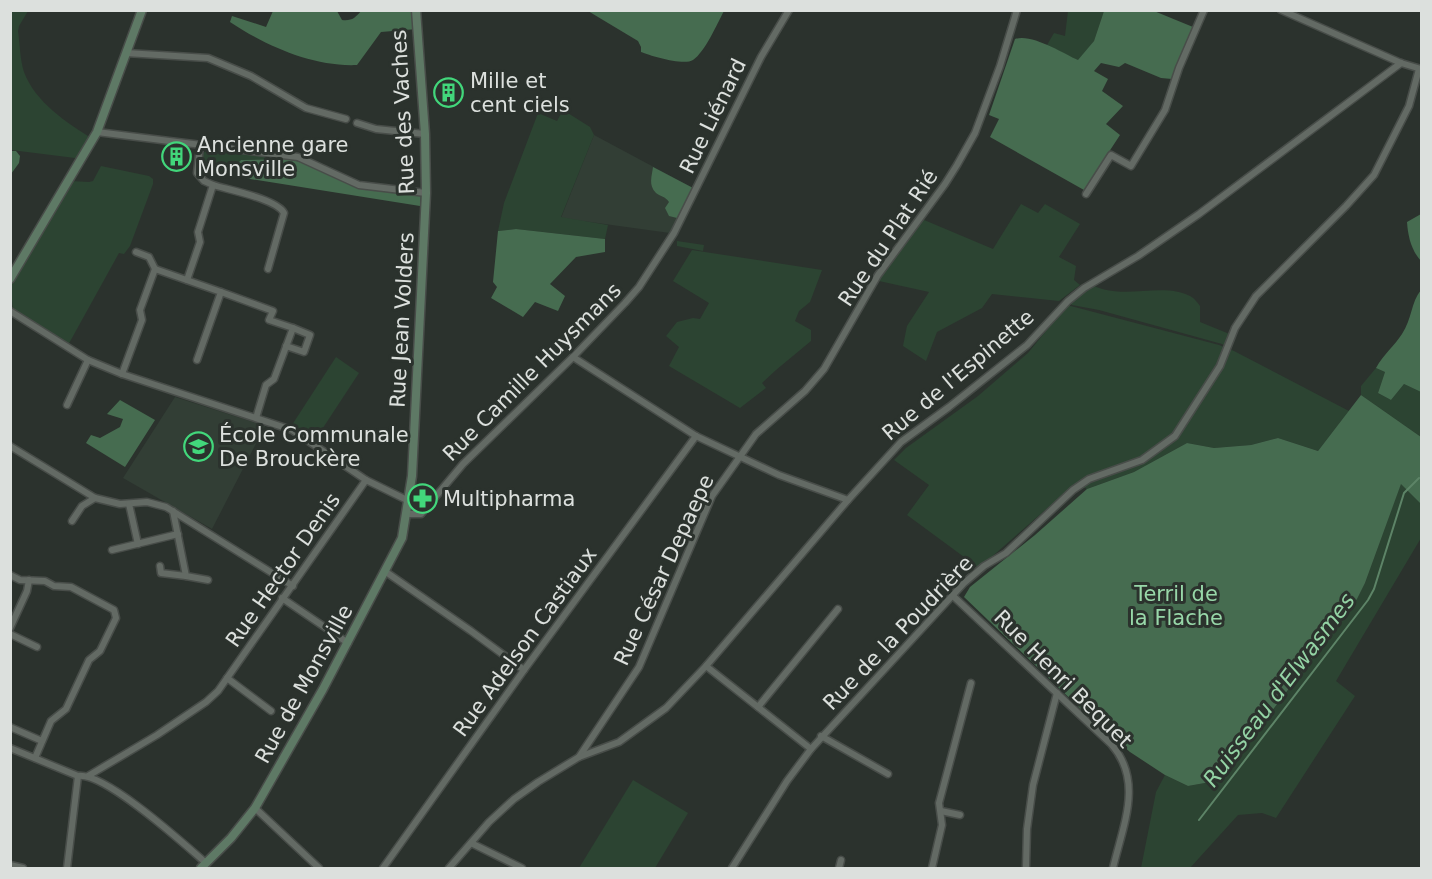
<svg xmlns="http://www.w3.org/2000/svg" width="1432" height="879" font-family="'DejaVu Sans',sans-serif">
<rect width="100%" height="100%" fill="#2b322d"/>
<g fill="#323e35">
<path d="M 594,135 L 693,188 L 670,233 L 561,218 Z"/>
<path d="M 175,397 L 265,426 L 212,529 L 123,478 Z"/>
</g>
<g fill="#2c4432">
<path d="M 11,11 L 28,11 L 19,26 L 18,31 C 20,44 20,60 24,72 C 35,102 67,123 93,139 L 83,159 L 11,150 Z"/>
<path d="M 1068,11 L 1104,11 L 1094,41 L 1079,61 L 1047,45 L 1054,33 L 1065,36 Z"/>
<path d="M 563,110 L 590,127 L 594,135 L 561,217 L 608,225 L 605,239 L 516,229 L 498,231 L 504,203 L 538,113 L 557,121 Z"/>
<path d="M 210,149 L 284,159 L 241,160 L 234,171 L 244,178 L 200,172 L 203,153 Z"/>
<path d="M 101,166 L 149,176 L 153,179 L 153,184 L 130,246 L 124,254 L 119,253 L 67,347 L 13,312 L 10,279 L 70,181 L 89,182 L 93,181 Z"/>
<path d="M 1021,204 L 1038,213 L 1045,204 L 1080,224 L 1059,257 L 1076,266 L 1074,280 L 1080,285 L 1059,301 L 992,294 L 982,308 L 937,332 L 926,361 L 903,346 L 907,326 L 929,292 L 870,279 L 917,217 L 993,249 Z"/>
<path d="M 677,241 L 704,245 L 703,251 L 677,246 Z"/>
<path d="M 692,250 L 822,270 L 810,302 L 799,311 L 795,321 L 811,330 L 811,341 L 776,370 L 762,383 L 766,388 L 740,408 L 669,366 L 679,347 L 666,336 L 677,322 L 693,318 L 700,319 L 709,303 L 673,281 Z"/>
<path d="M 1094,286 C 1124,300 1163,282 1190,296 C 1194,298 1197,302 1200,306 L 1200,322 L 1232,335 L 1227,347 L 1222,344 L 1099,310 L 1072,305 L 1068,301 Z"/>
<path d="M 1067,305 L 1219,345 L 1234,351 L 1349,411 L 1318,451 L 1278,438 L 1251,445 L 1214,448 L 1187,443 L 1134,472 L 1087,489 L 1076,483 L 979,568 L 907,515 L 929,485 L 894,460 L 906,448 L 978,396 L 1028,353 Z"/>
<path d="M 336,357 L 359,373 L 315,440 L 292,425 Z"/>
<path d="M 1376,368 L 1385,372 L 1378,393 L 1391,400 L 1404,384 L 1421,392 L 1421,437 L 1361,395 L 1361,386 Z"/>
<path d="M 1401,483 L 1421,504 L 1421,538 L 1336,681 L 1355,696 L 1276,818 L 1262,813 L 1238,815 L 1190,868 L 1141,868 L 1156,792 L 1165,775 L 1188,786 L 1216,781 L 1240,753 L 1357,599 L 1365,583 Z"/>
<path d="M 633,780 L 688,813 L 655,868 L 579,868 Z"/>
</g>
<g fill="#466c50">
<path d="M 416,10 L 417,29 L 381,32 L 357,65 C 313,67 266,46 230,22 L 232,16 L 266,27 L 273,11 L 337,11 L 342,20 C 352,21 355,18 361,11 Z"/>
<path d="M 588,11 L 724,10 L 724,11 C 717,24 705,52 693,60 C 684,66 651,56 641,52 L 641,47 L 638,41 Z"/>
<path d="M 1104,11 L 1154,11 L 1193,27 L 1172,79 L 1161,78 L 1125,63 L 1119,67 L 1101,63 L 1094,71 L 1108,79 L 1102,91 L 1123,106 L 1106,124 L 1120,135 L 1084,190 L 990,137 L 999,119 L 989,115 L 1015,39 C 1031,33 1063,53 1078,60 L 1094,41 Z"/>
<path d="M 11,151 L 16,151 L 20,156 L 19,163 L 11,174 Z"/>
<path d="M 284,159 L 302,162 L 346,183 L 421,195 L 420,206 L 244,178 L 234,171 L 236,165 L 241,160 Z"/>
<path d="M 653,167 L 693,188 L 677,218 L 669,216 L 665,208 L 669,202 C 665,196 661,197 656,193 C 648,185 652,176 653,167 Z"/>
<path d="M 1421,214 L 1421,261 C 1411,250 1408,236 1407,222 Z"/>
<path d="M 516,229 L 605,239 L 605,252 L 576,257 L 550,284 L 565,296 L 558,311 L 535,302 L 523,317 L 491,298 L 497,287 L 493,282 L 498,231 Z"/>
<path d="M 1421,290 L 1421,392 L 1404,384 L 1391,400 L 1378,393 L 1385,372 L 1376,368 C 1383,355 1395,345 1402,334 C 1412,319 1411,302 1421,290 Z"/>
<path d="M 1361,395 L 1421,437 L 1421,504 L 1401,484 L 1365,583 L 1357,599 L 1240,753 L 1216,781 L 1188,786 L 1165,775 L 1130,752 L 1085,713 L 964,597 L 970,587 L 1035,535 L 1087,489 L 1134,472 L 1187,443 L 1214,448 L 1251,445 L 1278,438 L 1318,451 Z"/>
<path d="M 120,400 L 155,420 L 125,467 L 86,443 L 91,435 L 100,438 L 120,427 L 123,419 L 107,414 Z"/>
</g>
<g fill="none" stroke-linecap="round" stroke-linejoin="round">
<path stroke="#5d8467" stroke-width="2" d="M 1199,820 L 1368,600 L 1374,589 L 1404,493 L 1419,478"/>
<defs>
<g id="street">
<path d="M 1281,10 L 1401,63 L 1421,69"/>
<path d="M 126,53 L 208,58 L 251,76 L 306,108 L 346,119"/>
<path d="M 357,123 L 376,129 L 425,134"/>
<path d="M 97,132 L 298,157 L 359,185 L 426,193"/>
<path d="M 213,185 C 229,190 277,199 284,213 L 268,269"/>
<path d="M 1086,194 L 1111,155 L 1131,166 L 1165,110 L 1179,68 L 1204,10"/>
<path d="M 136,252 L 149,257 L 155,269"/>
<path d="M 187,280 L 200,242 L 198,232 L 213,185 L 204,181 L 197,173 L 200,146"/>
<path d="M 221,292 L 273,311 L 269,320 L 293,328 L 274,379 L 266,385 L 256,418"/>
<path d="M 10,311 L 88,360 L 122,374 L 292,430 L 366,480 L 409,501"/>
<path d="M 286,346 L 304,352 L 310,335 L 293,328"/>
<path d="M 573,357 L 696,436 L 779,475 L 848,500"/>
<path d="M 122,374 L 142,320 L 140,310 L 155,269 L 221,292 L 197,360"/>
<path d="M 67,405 L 88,360"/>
<path d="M 10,446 L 95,498 L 120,504 L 147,502 L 166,507 L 293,586"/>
<path d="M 129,504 L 138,544"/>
<path d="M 173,511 L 186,576 L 208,580"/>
<path d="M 406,514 L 421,514 L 463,464 L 573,357 L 625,303 L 639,287 L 674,233 L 761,57 L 789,10"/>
<path d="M 72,521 L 82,506 L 95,498"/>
<path d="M 112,550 L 178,534"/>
<path d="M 160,566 L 161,573 L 186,576"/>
<path d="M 386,572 L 471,631 L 524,670"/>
<path d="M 10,575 L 20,580 L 45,581 L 54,586 L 71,587 L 114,610 L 116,618 L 100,651 L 89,660 L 66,709 L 51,721 L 35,758"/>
<path d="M 952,595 L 1111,744 C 1144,781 1123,825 1113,868"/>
<path d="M 282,598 L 348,643"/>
<path d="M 10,628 L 27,591 L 29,580"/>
<path d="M 10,634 L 37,647"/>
<path d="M 706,666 L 811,749"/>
<path d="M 227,678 L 271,711"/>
<path d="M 758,707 L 838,609"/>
<path d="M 10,727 L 42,741"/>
<path d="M 821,736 L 888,774"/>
<path d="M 10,748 L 78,776 C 105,772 184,844 206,863"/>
<path d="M 579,757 L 639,667 L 712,496 L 756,434 L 805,391 L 824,369 L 878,275 L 945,184 L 957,165 L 975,133 L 1000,66 L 1017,10"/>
<path d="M 88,776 L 157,735 L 206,702 L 218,691 L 366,480"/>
<path d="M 255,808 L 319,868"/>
<path d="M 941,811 L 960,815"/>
<path d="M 471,843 L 522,868"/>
<path d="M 10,865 L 23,868"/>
<path d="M 1026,866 L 1027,829 L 1033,785 L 1057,693"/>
<path d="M 67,868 L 78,776"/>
<path d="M 383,868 L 524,670 L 696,436"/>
<path d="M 449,868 L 489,822 L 514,799 L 538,782 L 579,757 L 619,742 L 666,708 L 706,666 L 848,500 L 901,442 L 949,407 L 1027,345 L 1068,301 L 1084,288 L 1138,256 L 1199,214 L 1401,63"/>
<path d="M 732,868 L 787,781 L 811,749 L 964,583 L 984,566 L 1006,553 L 1073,490 L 1089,479 L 1142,460 L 1175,436 L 1220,366 L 1235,328 L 1256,296 L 1346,206 L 1374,175 L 1409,106 L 1419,69"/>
<path d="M 839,868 L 841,860"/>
<path d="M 932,868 L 942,825 L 939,803 L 971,683"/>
</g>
<g id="secondary">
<path d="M 10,279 L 97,132 L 142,10"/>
<path d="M 201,868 L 231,838 L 255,808 L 323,689 L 402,538 L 412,476 L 426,193 L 425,134 L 416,10"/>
</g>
</defs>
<use href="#street" stroke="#484d49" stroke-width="9"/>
<use href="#secondary" stroke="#484d49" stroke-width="11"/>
<use href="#street" stroke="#636a64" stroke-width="6"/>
<use href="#secondary" stroke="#5e7965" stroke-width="8"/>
</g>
<defs>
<symbol id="building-ring" viewBox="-11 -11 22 22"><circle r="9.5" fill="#2b322d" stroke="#42d77b" stroke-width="1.5"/><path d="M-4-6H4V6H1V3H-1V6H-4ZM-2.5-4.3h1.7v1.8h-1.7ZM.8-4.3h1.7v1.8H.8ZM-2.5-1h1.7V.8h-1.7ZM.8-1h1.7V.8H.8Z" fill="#42d77b"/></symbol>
<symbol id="school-ring" viewBox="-11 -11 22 22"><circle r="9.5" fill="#2b322d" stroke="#42d77b" stroke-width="1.5"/><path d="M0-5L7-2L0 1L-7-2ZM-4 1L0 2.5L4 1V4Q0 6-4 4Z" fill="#42d77b"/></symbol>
<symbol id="pharmacy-ring" viewBox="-11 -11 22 22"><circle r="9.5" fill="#2b322d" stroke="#42d77b" stroke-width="1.5"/><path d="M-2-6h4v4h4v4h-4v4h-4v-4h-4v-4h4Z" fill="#42d77b"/></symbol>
</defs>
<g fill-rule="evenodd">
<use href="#building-ring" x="432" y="76" width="33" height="33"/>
<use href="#building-ring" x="160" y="140" width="33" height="33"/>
<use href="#school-ring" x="182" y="430" width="33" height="33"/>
<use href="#pharmacy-ring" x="406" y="482" width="33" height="33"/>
</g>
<g text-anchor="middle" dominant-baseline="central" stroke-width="6" stroke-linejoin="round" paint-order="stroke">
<g font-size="21" fill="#dce0dd" stroke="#2b322d" text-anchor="start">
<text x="470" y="81">Mille et<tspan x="470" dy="24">cent ciels</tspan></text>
<text x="197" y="145">Ancienne gare<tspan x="197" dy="24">Monsville</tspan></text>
<text x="219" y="435">École Communale<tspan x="219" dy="24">De Brouckère</tspan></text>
<text x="443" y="499">Multipharma</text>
</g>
<g font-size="21" fill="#dce0dd" stroke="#2b322d">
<text transform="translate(403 112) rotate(-93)">Rue des Vaches</text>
<text transform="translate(713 116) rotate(-64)">Rue Liénard</text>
<text transform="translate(888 238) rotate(-56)">Rue du Plat Rié</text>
<text transform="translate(402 320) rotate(-87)">Rue Jean Volders</text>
<text transform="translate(532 372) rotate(-45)">Rue Camille Huysmans</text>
<text transform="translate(958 375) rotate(-40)">Rue de l'Espinette</text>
<text transform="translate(283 570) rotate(-55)">Rue Hector Denis</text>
<text transform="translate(664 570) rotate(-65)">Rue César Depaepe</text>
<text transform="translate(898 633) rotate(-46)">Rue de la Poudrière</text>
<text transform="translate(525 642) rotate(-54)">Rue Adelson Castiaux</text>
<text transform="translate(1063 679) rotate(45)">Rue Henri Bequet</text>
<text transform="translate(304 684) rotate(-61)">Rue de Monsville</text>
</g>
<g font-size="21" fill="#98d8a9" stroke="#2b322d">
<text x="1176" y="594">Terril de<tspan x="1176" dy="24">la Flache</tspan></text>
</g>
<g font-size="22" font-style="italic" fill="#93d3a4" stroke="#2b322d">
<text transform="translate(1279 690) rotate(-53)">Ruisseau d'Elwasmes</text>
</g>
</g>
<rect width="1432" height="879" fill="none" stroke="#dce0dd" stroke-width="24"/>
</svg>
